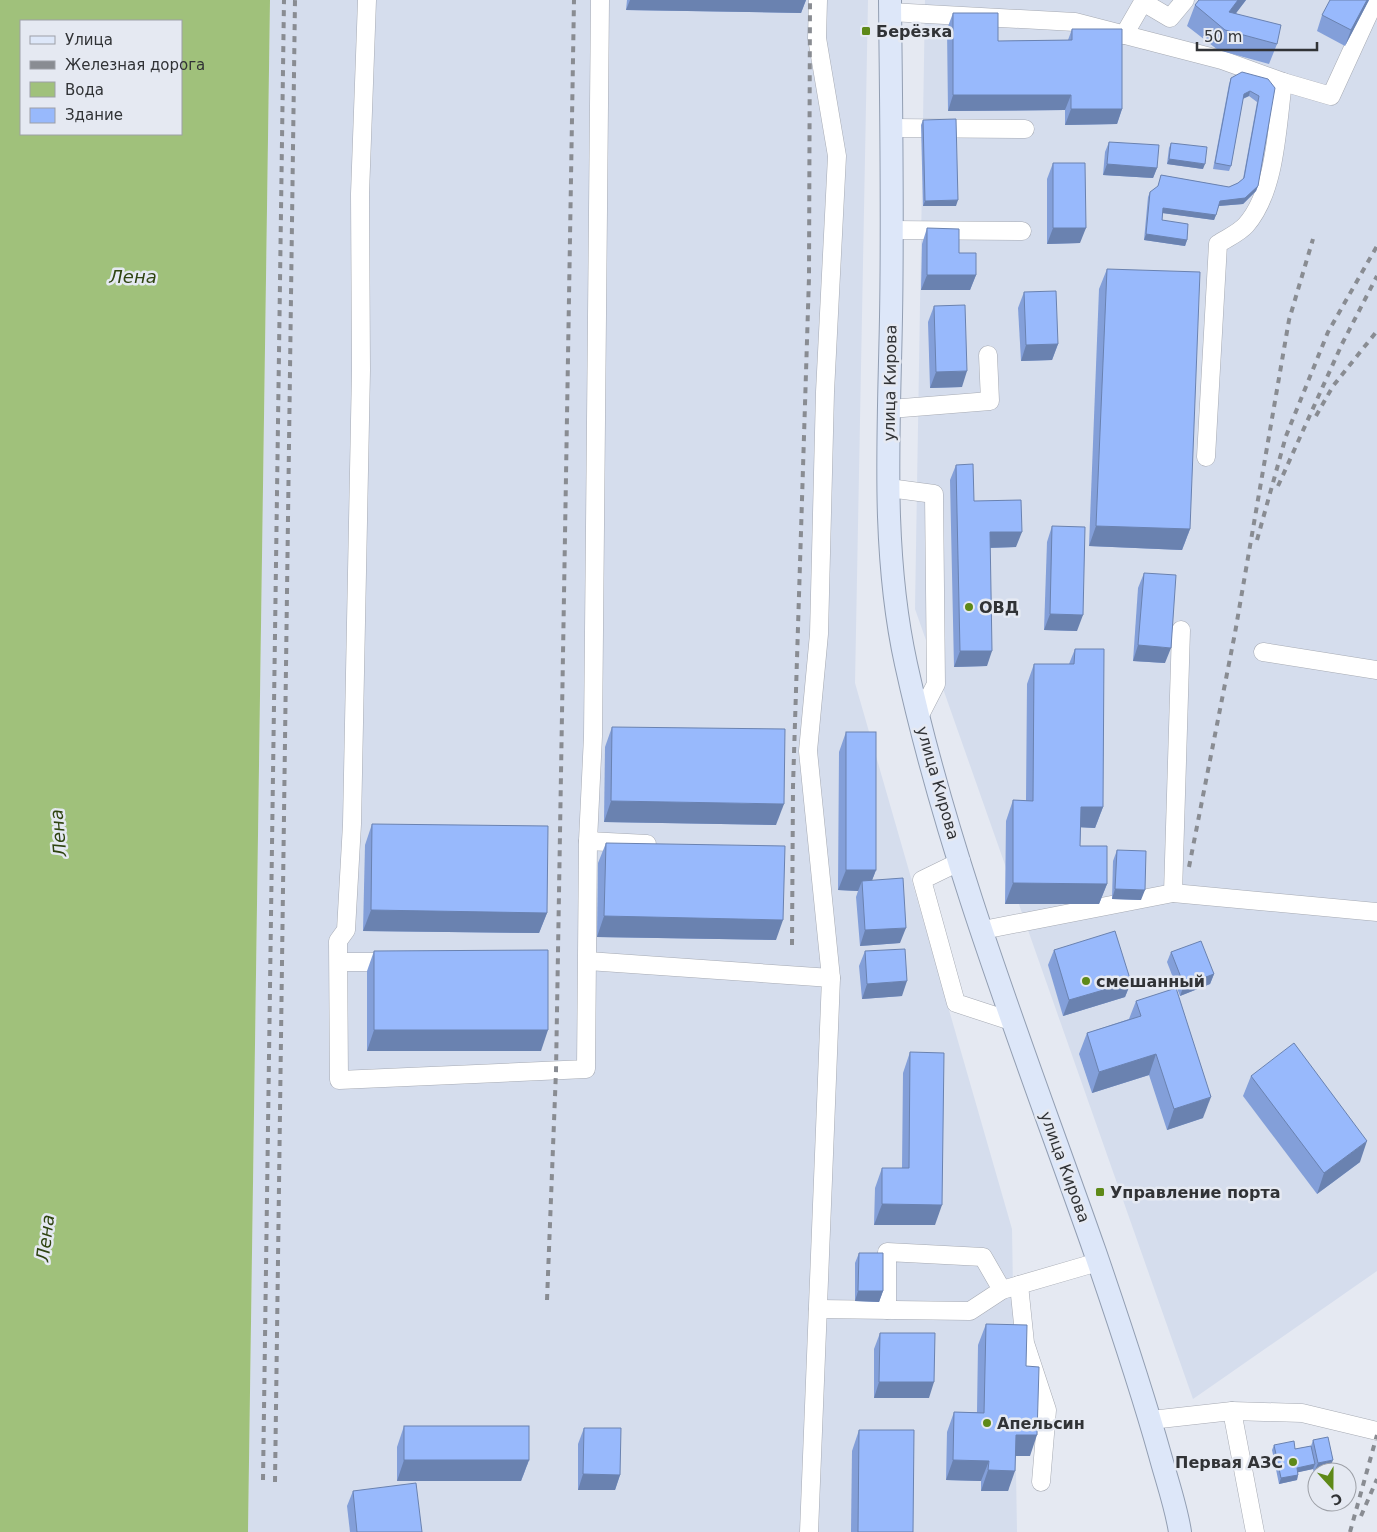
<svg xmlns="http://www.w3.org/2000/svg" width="1377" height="1532" font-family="'DejaVu Sans',sans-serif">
<rect width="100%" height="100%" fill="#e5e9f2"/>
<g fill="#d5dded">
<path d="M 270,0 L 868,0 L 855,683 L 1012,1229 L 1017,1532 L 248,1532 Z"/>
<path d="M 925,0 L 1377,0 L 1377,1271 L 1193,1399 L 915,609 Z"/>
</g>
<path fill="#a0c17b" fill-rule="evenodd" d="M 0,0 L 270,0 L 248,1532 L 0,1532 ZM 21,21 L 181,21 L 181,134 L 21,134 Z"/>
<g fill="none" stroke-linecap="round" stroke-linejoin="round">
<defs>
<g id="minor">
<path d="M 367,0 L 360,194 L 361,370 L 352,824 L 346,930 L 338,941 L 339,1080 L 586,1069 L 588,841 L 593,736 L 600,0"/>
<path d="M 818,0 L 817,38 L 837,156 L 825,392 L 819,634 L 808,751 L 831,978"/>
<path d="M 890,12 L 1075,22 L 1222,60 L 1283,82 C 1277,126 1276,191 1246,225 C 1239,233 1227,238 1218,244 L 1206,457"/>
<path d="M 1124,35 L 1143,2 L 1170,18 L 1185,0"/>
<path d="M 1283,82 L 1331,96 L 1375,0"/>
<path d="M 891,128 L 1025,129"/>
<path d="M 892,230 L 1022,231"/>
<path d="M 890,409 L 990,401 L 988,355"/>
<path d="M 889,488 L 934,494 L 936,684 L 919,717"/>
<path d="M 1263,652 L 1377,670"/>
<path d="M 588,841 L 647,844"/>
<path d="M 961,861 L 922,880 L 956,1003 L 1014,1022"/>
<path d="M 1173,893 L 1377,912"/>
<path d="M 983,930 L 1173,893 L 1181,630"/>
<path d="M 588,961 L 831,978 L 809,1532"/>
<path d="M 339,962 L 394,962"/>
<path d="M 1019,1285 L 1025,1343 L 1047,1410 L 1041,1482"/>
<path d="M 818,1309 L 970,1311 L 1002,1290 L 1098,1262"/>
<path d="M 887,1310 L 887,1252 L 983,1257 L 1002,1290"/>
<path d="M 1232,1411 L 1255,1532"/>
<path d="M 1151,1420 L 1232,1411 L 1302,1413 L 1377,1431"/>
</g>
<path id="major" d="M 890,0 C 891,106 893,211 891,317 C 889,432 881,550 906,664 C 950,865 1027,1058 1095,1252 C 1118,1319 1141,1387 1160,1455 C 1167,1481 1176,1506 1180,1532"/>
</defs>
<use href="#minor" stroke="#a6aab3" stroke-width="19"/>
<use href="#major" stroke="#929eb2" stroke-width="24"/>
<use href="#minor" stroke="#fff" stroke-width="18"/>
<use href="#major" stroke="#dde7f9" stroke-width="22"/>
<g stroke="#898c92" stroke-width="4" stroke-dasharray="6 6" stroke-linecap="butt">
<path d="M 1316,416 L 1333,386 L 1377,331"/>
<path d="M 1278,486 L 1342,344 L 1377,276"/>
<path d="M 1257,540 L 1286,436 L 1328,332 L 1377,246"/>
<path d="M 1189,867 L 1235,633 L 1289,320 L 1313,239"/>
<path d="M 792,945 L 793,786 L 809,277 L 810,0"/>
<path d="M 547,1300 L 556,1071 L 574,0"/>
<path d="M 263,1480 L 284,0"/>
<path d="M 275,1482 L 295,0"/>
<path d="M 1361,1516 L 1377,1479"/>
<path d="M 1350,1532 L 1377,1435"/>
</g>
</g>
<g fill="#839fd9">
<path d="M 627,0 L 806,0 L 801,13 L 626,10 Z"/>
<path d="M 1199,0 L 1246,0 L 1236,13 L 1277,44 L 1269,64 L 1218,50 L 1187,26 L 1195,5 Z"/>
<path d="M 1369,0 L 1345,46 L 1317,31 L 1322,15 Z"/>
<path d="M 953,13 L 998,41 L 1068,40 L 1072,29 L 1122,109 L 1117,124 L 1065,125 L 1065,110 L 948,111 L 947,29 Z"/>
<path d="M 1231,78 L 1268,79 L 1258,186 L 1256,191 L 1243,204 L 1219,206 L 1214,220 L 1163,213 L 1162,220 L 1187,240 L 1185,246 L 1144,240 L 1148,197 L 1150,192 L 1158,187 L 1161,175 L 1229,187 L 1238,183 L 1243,179 L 1257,102 L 1249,96 L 1243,99 L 1231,166 L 1229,171 L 1213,169 L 1229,84 Z"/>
<path d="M 923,120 L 956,206 L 923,206 L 921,125 Z"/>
<path d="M 1109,142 L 1157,168 L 1153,178 L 1103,175 L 1105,152 Z"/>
<path d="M 1171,143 L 1203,169 L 1167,164 L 1169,148 Z"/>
<path d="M 1053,163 L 1080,243 L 1047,244 L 1047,179 Z"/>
<path d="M 927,228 L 959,253 L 976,275 L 970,290 L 921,290 L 922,244 Z"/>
<path d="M 1107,269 L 1190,529 L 1182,550 L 1089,546 L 1099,289 Z"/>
<path d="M 1024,292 L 1058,344 L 1052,360 L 1021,361 L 1018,308 Z"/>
<path d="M 934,306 L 962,387 L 930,388 L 928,322 Z"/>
<path d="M 956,465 L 974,501 L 1016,547 L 990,548 L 987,666 L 954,667 L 950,480 Z"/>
<path d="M 1052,526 L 1077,631 L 1044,630 L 1047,542 Z"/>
<path d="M 1144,573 L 1165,663 L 1133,661 L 1138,588 Z"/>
<path d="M 1075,649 L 1103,807 L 1095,828 L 1081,827 L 1080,846 L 1107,884 L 1099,904 L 1005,904 L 1006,821 L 1013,800 L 1026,801 L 1027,684 L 1034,664 L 1069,664 Z"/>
<path d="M 612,727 L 776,825 L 604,822 L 605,747 Z"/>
<path d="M 846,732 L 876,870 L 872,880 L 900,943 L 860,946 L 856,897 L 858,891 L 838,890 L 839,752 Z"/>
<path d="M 372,824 L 547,913 L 539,933 L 363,931 L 365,845 Z"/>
<path d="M 606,843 L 776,940 L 597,937 L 598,863 Z"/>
<path d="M 1117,850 L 1141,900 L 1112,899 L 1113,861 Z"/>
<path d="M 1054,950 L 1131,982 L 1125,997 L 1063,1016 L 1048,965 Z"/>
<path d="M 374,951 L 541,1051 L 367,1051 L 367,971 Z"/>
<path d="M 865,951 L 902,996 L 862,999 L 859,966 Z"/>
<path d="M 1171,952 L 1214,974 L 1210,984 L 1180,996 L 1167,962 Z"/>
<path d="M 1136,1001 L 1203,1118 L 1167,1130 L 1149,1075 L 1092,1093 L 1079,1054 L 1087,1033 L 1129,1019 Z"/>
<path d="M 910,1052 L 935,1225 L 874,1225 L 875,1188 L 882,1168 L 902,1168 L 903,1073 Z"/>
<path d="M 1251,1076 L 1360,1162 L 1317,1194 L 1243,1096 Z"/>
<path d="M 859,1253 L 883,1291 L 879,1302 L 855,1301 L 855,1263 Z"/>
<path d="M 986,1324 L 1026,1366 L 1030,1456 L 1016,1456 L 1008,1491 L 981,1491 L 981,1481 L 946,1480 L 947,1432 L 954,1412 L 977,1412 L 978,1345 Z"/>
<path d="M 880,1333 L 929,1398 L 874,1398 L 874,1349 Z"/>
<path d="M 404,1426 L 529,1460 L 521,1481 L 397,1481 L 397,1447 Z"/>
<path d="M 584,1428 L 620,1475 L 615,1490 L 578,1490 L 578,1444 Z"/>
<path d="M 859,1430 L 913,1532 L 851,1532 L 852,1451 Z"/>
<path d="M 1313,1440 L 1329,1470 L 1317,1472 L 1314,1473 L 1313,1469 L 1298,1472 L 1297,1480 L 1279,1484 L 1272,1450 L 1274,1445 L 1295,1449 L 1311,1446 Z"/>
<path d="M 353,1491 L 422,1532 L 350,1532 L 347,1506 Z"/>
</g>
<g fill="#6a82b0">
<path d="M 630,0 L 806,0 L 801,13 L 626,10 Z"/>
<path d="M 1238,0 L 1246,0 L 1224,29 L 1229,12 Z"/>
<path d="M 1367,0 L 1369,0 L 1345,46 L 1351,30 Z"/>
<path d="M 1250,91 L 1249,96 L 1242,99 L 1244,94 Z"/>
<path d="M 953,95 L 1071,95 L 1065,110 L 948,111 Z"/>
<path d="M 1071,109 L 1122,109 L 1117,124 L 1065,125 Z"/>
<path d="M 1169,159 L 1205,164 L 1203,169 L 1167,164 Z"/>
<path d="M 1107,164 L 1157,168 L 1153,178 L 1103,175 Z"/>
<path d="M 1258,186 L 1256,191 L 1243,204 L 1218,206 L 1220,201 Z"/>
<path d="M 958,200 L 956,206 L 923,206 L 925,201 Z"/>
<path d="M 1163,208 L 1216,215 L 1214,220 L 1162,213 Z"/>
<path d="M 1053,228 L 1086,228 L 1080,243 L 1047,244 Z"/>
<path d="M 1146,234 L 1187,240 L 1185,246 L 1144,240 Z"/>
<path d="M 927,275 L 976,275 L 970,290 L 921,290 Z"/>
<path d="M 1058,344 L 1052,360 L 1021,361 L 1026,345 Z"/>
<path d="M 967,371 L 962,387 L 930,388 L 936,372 Z"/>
<path d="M 1096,526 L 1190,529 L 1182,550 L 1089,546 Z"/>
<path d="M 990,532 L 1022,532 L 1016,547 L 984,548 Z"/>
<path d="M 1050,614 L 1083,615 L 1077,631 L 1044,630 Z"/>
<path d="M 1138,645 L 1171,648 L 1165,663 L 1133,661 Z"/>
<path d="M 960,651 L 992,651 L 987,666 L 954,667 Z"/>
<path d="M 611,801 L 784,804 L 776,825 L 604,822 Z"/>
<path d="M 1081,807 L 1103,807 L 1095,828 L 1073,827 Z"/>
<path d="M 846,870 L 876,870 L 868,891 L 862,881 L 858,891 L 838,890 Z"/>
<path d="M 1013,883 L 1107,884 L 1099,904 L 1005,904 Z"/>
<path d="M 1115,889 L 1145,890 L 1141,900 L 1112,899 Z"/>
<path d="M 371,910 L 547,913 L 539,933 L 363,931 Z"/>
<path d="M 604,916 L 783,920 L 776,940 L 597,937 Z"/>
<path d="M 906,928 L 900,943 L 860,946 L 865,930 Z"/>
<path d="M 1214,974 L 1210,984 L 1180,996 L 1184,985 Z"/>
<path d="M 907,981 L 902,996 L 862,999 L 867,984 Z"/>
<path d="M 1131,982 L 1125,997 L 1063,1016 L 1069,1000 Z"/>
<path d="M 374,1030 L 548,1030 L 541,1051 L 367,1051 Z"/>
<path d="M 1156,1054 L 1149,1075 L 1092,1093 L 1099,1072 Z"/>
<path d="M 1211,1097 L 1203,1118 L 1167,1130 L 1174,1109 Z"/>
<path d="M 1367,1141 L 1360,1162 L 1317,1194 L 1324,1173 Z"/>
<path d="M 882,1204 L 942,1205 L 935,1225 L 874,1225 Z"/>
<path d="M 858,1291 L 883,1291 L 879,1302 L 855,1301 Z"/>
<path d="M 879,1382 L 934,1382 L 929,1398 L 874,1398 Z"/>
<path d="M 1016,1435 L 1037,1435 L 1030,1456 L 1009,1456 Z"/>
<path d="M 404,1460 L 529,1460 L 521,1481 L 397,1481 Z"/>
<path d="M 953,1460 L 989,1461 L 981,1481 L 946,1480 Z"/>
<path d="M 1333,1460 L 1329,1470 L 1317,1472 L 1317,1473 L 1314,1473 L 1318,1463 Z"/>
<path d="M 1315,1464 L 1313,1469 L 1295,1473 L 1297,1468 Z"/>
<path d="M 988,1470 L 1015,1471 L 1008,1491 L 981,1491 Z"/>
<path d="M 583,1474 L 620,1475 L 615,1490 L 578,1490 Z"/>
<path d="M 1298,1475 L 1297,1480 L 1279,1484 L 1281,1478 Z"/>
</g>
<g fill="#98b9fc" stroke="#6a82b0">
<path d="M 1199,0 L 1238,0 L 1229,12 L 1281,25 L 1277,44 L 1225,30 L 1195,5 Z"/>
<path d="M 1330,0 L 1367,0 L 1351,30 L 1322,15 Z"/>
<path d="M 953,13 L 998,13 L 998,41 L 1072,40 L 1072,29 L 1122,29 L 1122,109 L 1071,109 L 1071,95 L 953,95 Z"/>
<path d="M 1242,72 L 1268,79 L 1275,88 L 1258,186 L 1245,198 L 1220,201 L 1216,215 L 1163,208 L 1162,220 L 1188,224 L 1187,240 L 1146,234 L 1150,192 L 1158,186 L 1161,175 L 1229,187 L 1238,183 L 1244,178 L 1259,96 L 1250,91 L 1244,94 L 1231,166 L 1215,163 L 1231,78 Z"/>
<path d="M 956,119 L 958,200 L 925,201 L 923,120 Z"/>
<path d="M 1109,142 L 1159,145 L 1157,168 L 1107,164 Z"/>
<path d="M 1171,143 L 1207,147 L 1205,164 L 1169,159 Z"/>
<path d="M 1053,163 L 1085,163 L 1086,228 L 1053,228 Z"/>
<path d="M 927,228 L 959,229 L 959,253 L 976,253 L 976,275 L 927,275 Z"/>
<path d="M 1107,269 L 1200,272 L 1190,529 L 1096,526 Z"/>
<path d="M 1056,291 L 1058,344 L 1026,345 L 1024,292 Z"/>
<path d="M 965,305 L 967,371 L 936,372 L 934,306 Z"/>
<path d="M 973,464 L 974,501 L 1021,500 L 1022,532 L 990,532 L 992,651 L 960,651 L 956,465 Z"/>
<path d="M 1052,526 L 1085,527 L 1083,615 L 1050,614 Z"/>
<path d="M 1144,573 L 1176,575 L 1171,648 L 1138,645 Z"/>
<path d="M 1075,649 L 1104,649 L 1103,807 L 1081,807 L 1080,846 L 1107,846 L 1107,884 L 1013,883 L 1013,800 L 1033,801 L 1034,664 L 1074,664 Z"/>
<path d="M 612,727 L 785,729 L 784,804 L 611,801 Z"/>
<rect x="846" y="732" width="30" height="138"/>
<path d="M 372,824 L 548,826 L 547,913 L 371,910 Z"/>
<path d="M 606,843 L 785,846 L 783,920 L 604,916 Z"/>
<path d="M 1117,850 L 1146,851 L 1145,890 L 1115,889 Z"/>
<path d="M 903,878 L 906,928 L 865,930 L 862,881 Z"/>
<path d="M 1115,931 L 1131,982 L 1069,1000 L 1054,950 Z"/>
<path d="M 1201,941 L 1214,974 L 1184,985 L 1171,952 Z"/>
<path d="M 905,949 L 907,981 L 867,984 L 865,951 Z"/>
<path d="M 548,950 L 548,1030 L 374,1030 L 374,951 Z"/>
<path d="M 1176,988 L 1211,1097 L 1174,1109 L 1156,1054 L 1099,1072 L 1087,1033 L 1141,1016 L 1136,1001 Z"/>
<path d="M 1294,1043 L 1367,1141 L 1324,1173 L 1251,1076 Z"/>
<path d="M 910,1052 L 944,1053 L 942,1205 L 882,1204 L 882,1168 L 909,1168 Z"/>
<path d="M 859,1253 L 883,1253 L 883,1291 L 858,1291 Z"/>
<path d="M 986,1324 L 1027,1325 L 1026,1366 L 1039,1367 L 1037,1435 L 1016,1435 L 1015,1471 L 988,1470 L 989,1461 L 953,1460 L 954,1412 L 984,1413 Z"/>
<path d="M 880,1333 L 935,1333 L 934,1382 L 879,1382 Z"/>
<rect x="404" y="1426" width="125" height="34"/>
<path d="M 584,1428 L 621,1428 L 620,1475 L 583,1474 Z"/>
<path d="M 859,1430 L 914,1430 L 913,1532 L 858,1532 Z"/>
<path d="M 1328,1437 L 1333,1460 L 1318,1463 L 1313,1440 Z"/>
<path d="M 1294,1441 L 1295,1449 L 1311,1446 L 1315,1464 L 1297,1468 L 1298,1475 L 1281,1478 L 1274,1445 Z"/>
<path d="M 416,1483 L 422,1532 L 357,1532 L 353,1491 Z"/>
</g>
<g fill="#5e8918" stroke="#e5e9f2" stroke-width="2">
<rect x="861" y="26" width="10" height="10" rx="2.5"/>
<circle cx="969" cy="607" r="5"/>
<circle cx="1086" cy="981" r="5"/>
<rect x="1095" y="1187" width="10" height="10" rx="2.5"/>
<circle cx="987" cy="1423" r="5"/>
<circle cx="1293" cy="1462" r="5"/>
</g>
<g text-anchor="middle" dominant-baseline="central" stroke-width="5" stroke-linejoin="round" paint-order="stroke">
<g font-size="16" font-weight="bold" fill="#313336" stroke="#e5e9f2" text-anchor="start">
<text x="876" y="31">Берёзка</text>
<text x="979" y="607">ОВД</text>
<text x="1096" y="981">смешанный</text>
<text x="1110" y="1192">Управление порта</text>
<text x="997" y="1423">Апельсин</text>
<text x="1283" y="1462" text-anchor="end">Первая АЗС</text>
</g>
<g font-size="16" fill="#313336" stroke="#e5e9f2">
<text transform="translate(890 383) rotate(-89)">улица Кирова</text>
<text transform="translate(938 783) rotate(74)">улица Кирова</text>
<text transform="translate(1065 1167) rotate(70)">улица Кирова</text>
</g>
<g font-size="18" font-style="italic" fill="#2f4411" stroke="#e5e9f2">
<text x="133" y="276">Лена</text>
<text transform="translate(58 833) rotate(-95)">Лена</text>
<text transform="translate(45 1238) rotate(-83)">Лена</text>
</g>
</g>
<rect x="20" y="20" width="162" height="115" fill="#e5e9f2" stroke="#9da0a7"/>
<rect x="30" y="36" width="25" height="8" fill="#dde7f9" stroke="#9da0a7"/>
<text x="65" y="45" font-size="15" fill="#313336">Улица</text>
<rect x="30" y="61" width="25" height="8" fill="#898c92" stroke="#9da0a7"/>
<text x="65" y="70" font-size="15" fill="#313336">Железная дорога</text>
<rect x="30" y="82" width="25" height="15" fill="#a0c17b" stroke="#9da0a7"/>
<text x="65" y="95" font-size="15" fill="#313336">Вода</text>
<rect x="30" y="108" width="25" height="15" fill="#98b9fc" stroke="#9da0a7"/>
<text x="65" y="120" font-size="15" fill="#313336">Здание</text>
<g transform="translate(1332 1487) rotate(159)"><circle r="24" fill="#e5e9f2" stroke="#9da0a7"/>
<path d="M0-4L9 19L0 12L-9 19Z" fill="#5e8918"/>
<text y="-8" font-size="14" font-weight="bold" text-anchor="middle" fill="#313336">С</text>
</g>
<path d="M1197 42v8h120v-8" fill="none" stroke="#313336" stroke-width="2.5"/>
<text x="1204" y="42" font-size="15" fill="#313336" stroke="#e5e9f2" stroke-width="4" paint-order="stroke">50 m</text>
</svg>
